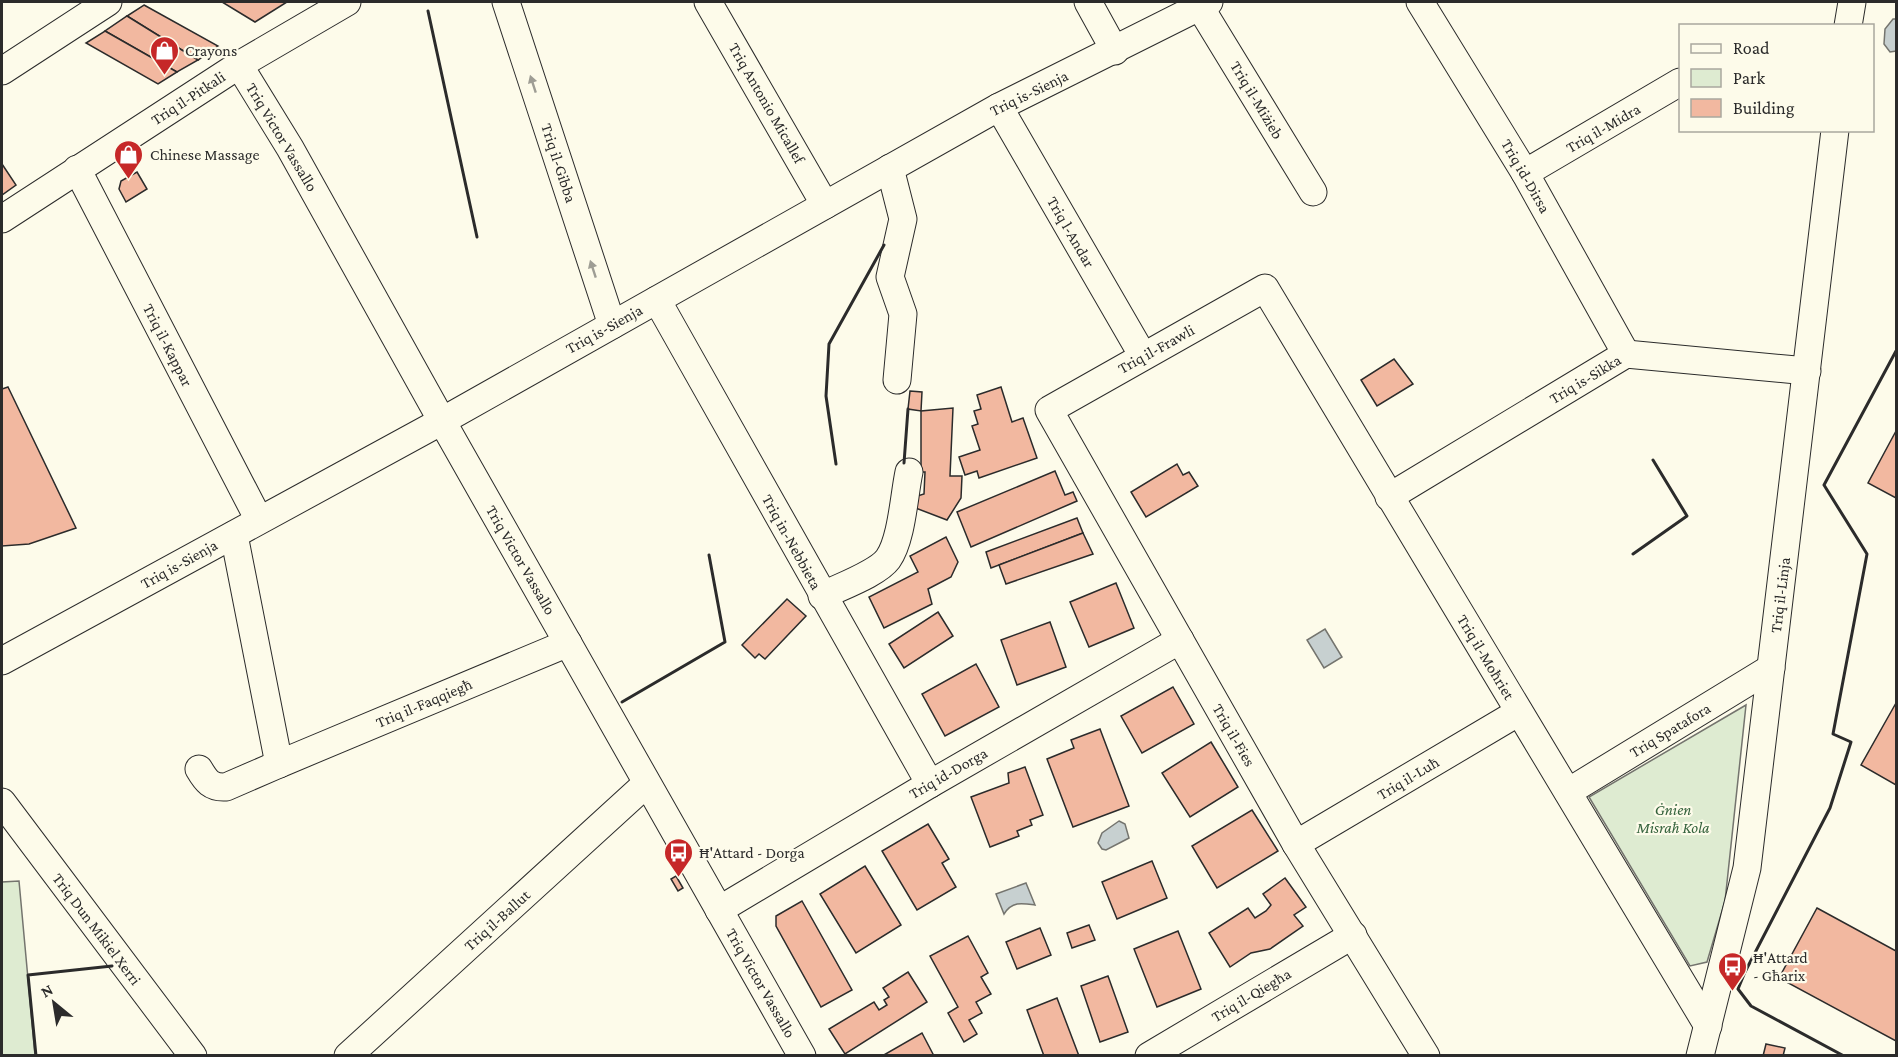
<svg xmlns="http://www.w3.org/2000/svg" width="1898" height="1057" font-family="'Crimson Pro',serif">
<rect width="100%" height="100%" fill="#fdfbea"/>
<g fill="#deebd1" stroke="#74746e" stroke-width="1.5">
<path d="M 1746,705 L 1725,901 L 1707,962 L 1690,966 L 1589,797 Z"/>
<path d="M 19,881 L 35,1055 L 2,1055 L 2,882 Z"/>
</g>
<g fill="#c7d0d0" stroke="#74746e" stroke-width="1.5">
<path d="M 1893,19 L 1896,19 L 1896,51 L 1890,52 L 1884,44 L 1885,29 Z"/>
<path d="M 1325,629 L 1342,657 L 1324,668 L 1307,640 Z"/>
<path d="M 1119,821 L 1125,824 L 1129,838 L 1106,850 L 1102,849 L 1098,843 L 1102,833 Z"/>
<path d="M 1026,883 L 1035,905 C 1022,903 1012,901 1004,914 L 996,894 Z"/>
</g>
<g fill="#f2b8a0" stroke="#2b2b2b" stroke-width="1.5">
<path d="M 222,2 L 287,2 L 255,22 Z"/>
<path d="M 144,5 L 218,46 L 198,60 L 127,16 Z"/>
<path d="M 127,16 L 198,60 L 177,72 L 105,31 Z"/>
<path d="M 105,31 L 177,72 L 158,84 L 86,43 Z"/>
<path d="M 2,164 L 16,185 L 2,195 Z"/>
<path d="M 137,172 L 147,189 L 126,202 L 119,189 L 121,181 Z"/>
<path d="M 1394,359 L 1413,384 L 1377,406 L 1361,380 Z"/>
<path d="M 8,387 L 76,528 L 29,544 L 2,546 L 2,389 Z"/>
<path d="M 1001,387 L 1012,422 L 1023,418 L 1037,458 L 979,478 L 977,471 L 965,475 L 959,457 L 980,450 L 972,426 L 978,424 L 974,411 L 981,409 L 977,395 Z"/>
<path d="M 910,391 L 922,392 L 921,411 L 908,409 Z"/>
<path d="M 953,408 L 950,476 L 962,476 L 961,498 L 947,520 L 913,507 L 911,498 L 924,494 L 925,472 L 921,472 L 921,411 Z"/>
<path d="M 1896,431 L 1896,498 L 1868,483 Z"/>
<path d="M 1177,464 L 1183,475 L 1189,472 L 1198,486 L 1146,517 L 1131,492 Z"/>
<path d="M 1055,471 L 1065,495 L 1073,492 L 1077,501 L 971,547 L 957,512 Z"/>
<path d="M 1077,518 L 1083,533 L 991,568 L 986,552 Z"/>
<path d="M 1083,533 L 1093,554 L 1006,584 L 999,565 Z"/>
<path d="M 946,537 L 958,562 L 951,577 L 928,589 L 932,604 L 884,628 L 869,597 L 918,572 L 910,556 Z"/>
<path d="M 1116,583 L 1134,628 L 1089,647 L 1070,602 Z"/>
<path d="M 787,599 L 806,616 L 765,659 L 759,654 L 755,658 L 742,645 Z"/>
<path d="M 938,612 L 953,636 L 904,668 L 889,644 Z"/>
<path d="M 1050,622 L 1066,667 L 1017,685 L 1001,640 Z"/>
<path d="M 976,664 L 999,707 L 945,736 L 922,694 Z"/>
<path d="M 1173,687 L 1194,724 L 1142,753 L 1121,716 Z"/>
<path d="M 1896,703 L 1896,785 L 1861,765 Z"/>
<path d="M 1100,729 L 1129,806 L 1073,827 L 1047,759 L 1074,748 L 1071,740 Z"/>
<path d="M 1211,742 L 1238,787 L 1190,817 L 1162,773 Z"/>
<path d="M 1025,767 L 1043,815 L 1030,820 L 1032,825 L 1017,831 L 1019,836 L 990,847 L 971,797 L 1009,783 L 1008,773 Z"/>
<path d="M 1252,810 L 1278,851 L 1217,888 L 1192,846 Z"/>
<path d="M 928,824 L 949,859 L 942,863 L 956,887 L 917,910 L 882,851 Z"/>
<path d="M 1152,861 L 1167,898 L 1117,919 L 1102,882 Z"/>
<path d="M 865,866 L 901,925 L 856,953 L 820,894 Z"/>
<path d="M 676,876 L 683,888 L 678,891 L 671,879 Z"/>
<path d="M 1285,878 L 1306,907 L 1294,915 L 1303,926 L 1270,949 L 1251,953 L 1230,967 L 1209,933 L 1248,908 L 1255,918 L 1266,911 L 1271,905 L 1263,894 Z"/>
<path d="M 802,901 L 852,990 L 821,1007 L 776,926 L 776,916 Z"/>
<path d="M 1817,908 L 1896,951 L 1896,1041 L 1779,978 Z"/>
<path d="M 1089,925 L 1095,940 L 1072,948 L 1067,933 Z"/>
<path d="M 1040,928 L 1051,955 L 1017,969 L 1006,942 Z"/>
<path d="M 1178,931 L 1201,989 L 1157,1007 L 1134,949 Z"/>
<path d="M 968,936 L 988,973 L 981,977 L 991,994 L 976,1002 L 982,1013 L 969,1020 L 977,1034 L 964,1042 L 948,1013 L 958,1007 L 930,956 Z"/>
<path d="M 908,972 L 927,1002 L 845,1054 L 829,1029 L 874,1002 L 879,1010 L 887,1005 L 884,1000 L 889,997 L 883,988 Z"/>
<path d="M 1108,976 L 1128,1032 L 1100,1042 L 1081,986 Z"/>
<path d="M 1057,998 L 1079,1056 L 1044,1056 L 1027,1010 Z"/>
<path d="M 922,1033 L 934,1056 L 882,1056 Z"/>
<path d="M 1766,1044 L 1785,1048 L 1783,1056 L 1763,1056 Z"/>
</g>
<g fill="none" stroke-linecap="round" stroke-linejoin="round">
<defs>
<g id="minor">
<path d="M 506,2 L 612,325"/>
<path d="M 708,2 L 825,205"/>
<path d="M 1088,2 L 1115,51"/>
<path d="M 1420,2 L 1525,173 L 1626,354"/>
<path d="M 1200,7 L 1313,192"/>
<path d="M 1848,26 L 1852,2"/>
<path d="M 239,65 L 290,148 L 442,421 L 802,1056"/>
<path d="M 2,71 L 108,2"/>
<path d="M 999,107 L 1143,356"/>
<path d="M 890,168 L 903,219 L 890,277 L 903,314 L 897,380"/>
<path d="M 77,169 L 259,520"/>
<path d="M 1525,173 L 1680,82"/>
<path d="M 2,219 L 239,65 L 347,2"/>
<path d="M 657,300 L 930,784"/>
<path d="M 1389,497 L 1626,354 L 1807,371"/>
<path d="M 234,535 L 279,764 L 568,643"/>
<path d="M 822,596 C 839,587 877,574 888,559 C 902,539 904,495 909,472"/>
<path d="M 2,661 L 442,421 L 999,107 L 1209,2"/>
<path d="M 199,769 C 206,781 211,788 226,787 L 279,764"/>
<path d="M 1568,792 L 1771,668"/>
<path d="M 2,802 L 193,1056"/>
<path d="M 1296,844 L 1519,712"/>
<path d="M 719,910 L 930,784 L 1180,640"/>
<path d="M 348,1056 L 646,784"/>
<path d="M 1149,1056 L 1353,935"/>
<path d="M 1426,1056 L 1296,844 L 1049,410 L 1265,288 L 1708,1026"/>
<path d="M 1700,1056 L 1747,868 L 1835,130"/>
</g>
</defs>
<use href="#minor" stroke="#2b2b2b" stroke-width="29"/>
<use href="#minor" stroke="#fdfbea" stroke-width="27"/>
<g stroke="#2b2b2b" stroke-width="3">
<path d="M 428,11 L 477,237"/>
<path d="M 904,463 L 908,409"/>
<path d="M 836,464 L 826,396 L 829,344 L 884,245"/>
<path d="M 1633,554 L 1687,516 L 1653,460"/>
<path d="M 622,702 L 725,642 L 709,555"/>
<path d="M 36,1056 L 28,975 L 112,966"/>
<path d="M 1844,1056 L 1751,1006 L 1738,989 L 1745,972 L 1830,808 L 1851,742 L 1833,734 L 1867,554 L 1824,485 L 1896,351"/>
</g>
</g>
<defs><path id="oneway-solid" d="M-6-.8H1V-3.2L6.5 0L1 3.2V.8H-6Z" transform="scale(1.5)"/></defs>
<g fill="#9e9d94">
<use href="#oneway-solid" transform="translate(533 84) rotate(-108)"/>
<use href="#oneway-solid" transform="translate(593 269) rotate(-108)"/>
</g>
<defs>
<symbol id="shop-pin" viewBox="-11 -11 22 30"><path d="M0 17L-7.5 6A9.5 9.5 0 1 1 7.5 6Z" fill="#c62828" stroke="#fdfbea"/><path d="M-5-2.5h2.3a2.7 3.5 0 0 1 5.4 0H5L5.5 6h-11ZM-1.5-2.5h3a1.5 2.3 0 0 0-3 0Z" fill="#fff"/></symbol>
<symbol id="bus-pin" viewBox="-11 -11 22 30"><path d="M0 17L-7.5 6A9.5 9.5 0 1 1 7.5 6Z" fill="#c62828" stroke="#fdfbea"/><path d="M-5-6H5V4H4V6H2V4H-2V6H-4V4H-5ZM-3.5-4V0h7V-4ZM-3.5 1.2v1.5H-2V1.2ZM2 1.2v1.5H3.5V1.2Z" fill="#fff"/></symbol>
</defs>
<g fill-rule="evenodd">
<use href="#shop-pin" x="148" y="34" width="33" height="45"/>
<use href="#shop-pin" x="112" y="138" width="33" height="45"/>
<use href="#bus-pin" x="662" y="836" width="33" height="45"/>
<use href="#bus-pin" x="1716" y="950" width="33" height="45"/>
</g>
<g text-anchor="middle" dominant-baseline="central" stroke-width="4.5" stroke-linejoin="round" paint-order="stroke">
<g font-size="16" fill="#2b2b2b" stroke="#fdfbea" text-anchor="start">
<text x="185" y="50">Crayons</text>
<text x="150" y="154">Chinese Massage</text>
<text x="699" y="852">Ħ'Attard - Dorga</text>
<text x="1753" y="957">Ħ'Attard<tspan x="1753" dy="18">- Għarix</tspan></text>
</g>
<g font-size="16" fill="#2b2b2b" stroke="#fdfbea">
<text transform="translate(1029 93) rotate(-26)">Triq is-Sienja</text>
<text transform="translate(188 98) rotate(-33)">Triq il-Pitkali</text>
<text transform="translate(1257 100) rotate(59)">Triq il-Miżieb</text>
<text transform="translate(767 103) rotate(60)">Triq Antonio Micallef</text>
<text transform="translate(1603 128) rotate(-30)">Triq il-Midra</text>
<text transform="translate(282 137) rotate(59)">Triq Victor Vassallo</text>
<text transform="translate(559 163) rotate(72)">Triq il-Gibba</text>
<text transform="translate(1526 176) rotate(60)">Triq id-Dirsa</text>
<text transform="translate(1071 232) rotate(60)">Triq l-Andar</text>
<text transform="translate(604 329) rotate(-29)">Triq is-Sienja</text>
<text transform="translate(168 345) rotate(63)">Triq il-Kappar</text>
<text transform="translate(1156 349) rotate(-29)">Triq il-Frawli</text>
<text transform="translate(1585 379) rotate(-31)">Triq is-Sikka</text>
<text transform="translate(792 542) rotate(61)">Triq in-Nebbieta</text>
<text transform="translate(521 560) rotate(60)">Triq Victor Vassallo</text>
<text transform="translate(179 564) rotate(-29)">Triq is-Sienja</text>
<text transform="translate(1780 595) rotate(-83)">Triq il-Linja</text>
<text transform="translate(1486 657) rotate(59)">Triq il-Moħriet</text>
<text transform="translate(424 703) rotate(-23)">Triq il-Faqqiegħ</text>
<text transform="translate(1670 730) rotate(-31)">Triq Spatafora</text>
<text transform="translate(1234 735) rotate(60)">Triq il-Fies</text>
<text transform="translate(948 773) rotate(-30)">Triq id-Dorga</text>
<text transform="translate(1408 778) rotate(-31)">Triq il-Luħ</text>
<text transform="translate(497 920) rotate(-42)">Triq il-Ballut</text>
<text transform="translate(97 929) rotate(53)">Triq Dun Mikiel Xerri</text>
<text transform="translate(761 983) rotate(60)">Triq Victor Vassallo</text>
<text transform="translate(1251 995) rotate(-31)">Triq il-Qiegħa</text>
</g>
<g font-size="16" font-style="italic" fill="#34623c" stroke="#fdfbea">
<text x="1673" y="809">Ġnien<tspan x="1673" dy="18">Misraħ Kola</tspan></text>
</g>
</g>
<rect width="1898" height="1057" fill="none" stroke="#2b2b2b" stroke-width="6"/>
<rect x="1679" y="24" width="195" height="108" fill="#fdfbea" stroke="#a9a89e" stroke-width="1.5"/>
<rect x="1691" y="44" width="30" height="9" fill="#fdfbea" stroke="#a9a89e" stroke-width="1.5"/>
<text x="1733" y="54" font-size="18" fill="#2b2b2b">Road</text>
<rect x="1691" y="69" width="30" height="18" fill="#deebd1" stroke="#a9a89e" stroke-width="1.5"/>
<text x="1733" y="84" font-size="18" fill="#2b2b2b">Park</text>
<rect x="1691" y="99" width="30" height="18" fill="#f2b8a0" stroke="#a9a89e" stroke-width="1.5"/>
<text x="1733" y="114" font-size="18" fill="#2b2b2b">Building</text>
<g transform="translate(54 1003) rotate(330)" stroke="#fdfbea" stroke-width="4.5" paint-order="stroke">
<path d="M0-4.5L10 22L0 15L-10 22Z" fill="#2b2b2b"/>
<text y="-9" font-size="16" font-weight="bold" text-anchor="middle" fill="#2b2b2b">N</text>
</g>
</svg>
